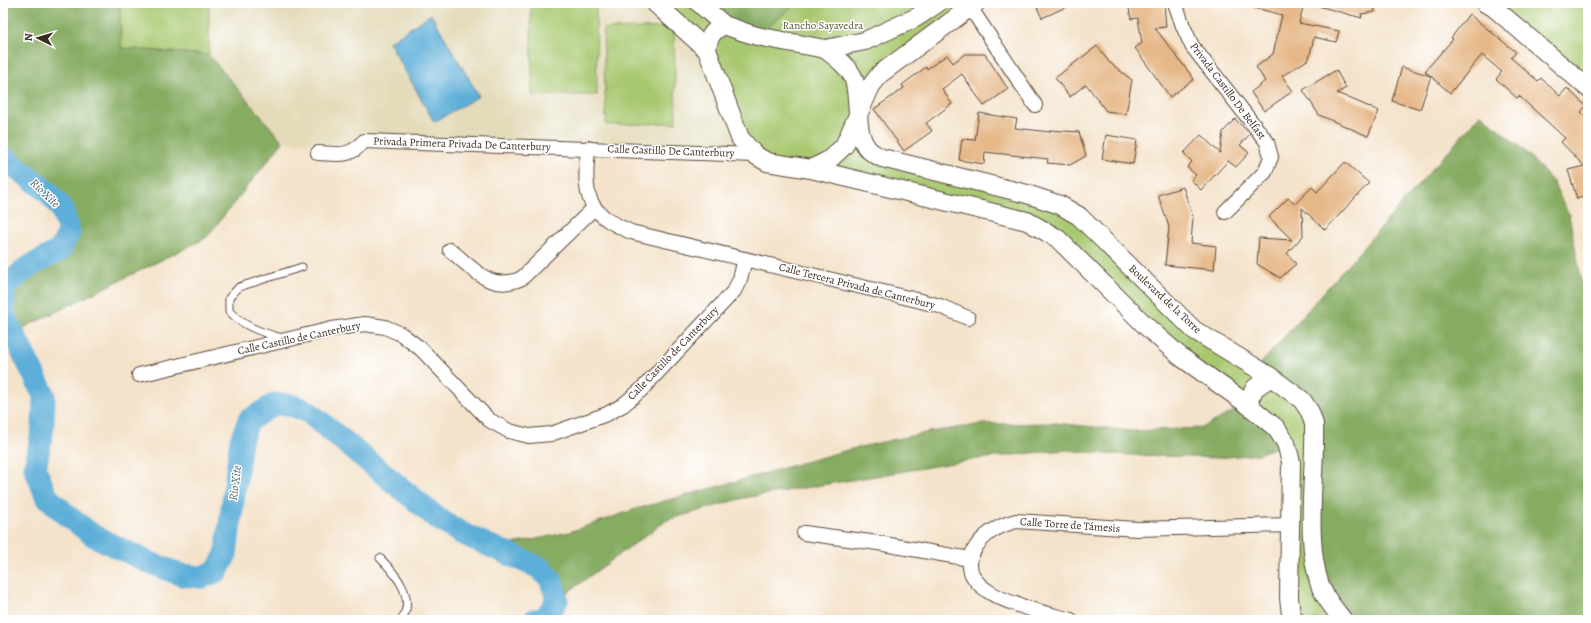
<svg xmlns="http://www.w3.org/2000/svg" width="1591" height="623" font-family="Alegreya,serif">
<rect width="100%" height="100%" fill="#fff"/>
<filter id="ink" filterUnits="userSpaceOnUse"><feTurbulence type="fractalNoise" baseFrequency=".025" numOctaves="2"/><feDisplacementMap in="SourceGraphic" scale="8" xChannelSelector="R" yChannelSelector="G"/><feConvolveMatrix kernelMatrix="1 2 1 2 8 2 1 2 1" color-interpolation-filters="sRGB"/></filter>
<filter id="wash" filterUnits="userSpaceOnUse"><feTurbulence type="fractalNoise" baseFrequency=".012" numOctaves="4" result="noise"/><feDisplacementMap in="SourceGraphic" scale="16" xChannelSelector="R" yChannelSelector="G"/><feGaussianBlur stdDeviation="0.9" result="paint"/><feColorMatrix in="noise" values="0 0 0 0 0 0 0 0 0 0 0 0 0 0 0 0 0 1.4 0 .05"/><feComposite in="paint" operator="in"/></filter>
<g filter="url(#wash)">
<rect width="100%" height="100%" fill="#f4e3cb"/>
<path fill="#e4dbba" d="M 120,3 L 654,3 L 707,50 L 754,154 L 283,142 L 209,55 Z"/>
<g fill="#a8c870" stroke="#727947">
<path d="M 120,3 L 209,3 L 209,55 L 121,48 Z"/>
<path d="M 531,3 L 596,3 L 597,95 L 532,95 Z"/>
<path d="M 655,3 L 976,3 L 880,74 L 871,86 L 857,114 C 857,84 854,67 827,50 L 843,64 L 851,77 L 860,134 L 868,150 L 881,159 L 1027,194 L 1060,205 L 1079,216 L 1194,330 L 1271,377 L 1302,400 L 1310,412 L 1314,424 L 1314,562 L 1320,587 L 1334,610 L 1343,620 L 1295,620 L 1291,614 L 1289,598 L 1291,462 L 1286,443 L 1276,428 L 1247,404 L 1181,357 L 1147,327 L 1057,238 L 1027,221 L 811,168 C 782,164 759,163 740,138 L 707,50 Z"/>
<path d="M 1485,3 L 1588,3 L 1588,88 Z"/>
<path d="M 674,27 L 676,123 L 606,125 L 603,29 Z"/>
</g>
<g fill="#86ac62" stroke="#606b40">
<path d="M 3,3 L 120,3 L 121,48 L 209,55 L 283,142 L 206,238 L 13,333 L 3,313 L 5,288 L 25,269 L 60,250 L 69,232 L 62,209 L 49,193 L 3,157 Z"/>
<path d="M 699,3 L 797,3 L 757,36 Z"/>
<path d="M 1481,114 L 1527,153 L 1553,182 L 1569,215 L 1588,315 L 1588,620 L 1343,620 L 1320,586 L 1310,412 L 1256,369 Z"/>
<path d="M 1247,404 L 1286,443 L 1259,454 L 1217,458 L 1105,454 L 1067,450 L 1032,453 L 977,459 L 744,498 L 667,520 L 557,600 L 551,580 L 540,569 L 494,548 L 569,532 L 639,508 L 705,490 L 851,449 L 929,432 L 983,424 L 1055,423 L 1134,431 L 1202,428 Z"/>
</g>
<path fill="#5daed8" stroke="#4c6c7b" d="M 431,14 L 479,96 L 434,122 L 389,42 Z"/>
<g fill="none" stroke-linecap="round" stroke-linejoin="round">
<g stroke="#5daed8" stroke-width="23">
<path d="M 3,157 L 49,193 L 62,209 L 69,232 L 60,250 L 25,269 L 5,288 L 3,304"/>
<path d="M 3,313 L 44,395 L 43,427 L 35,468 L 46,496 L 68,516 L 94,536 L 148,562 L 182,575 L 202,577 L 217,571 L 226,554 L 241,440 L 249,420 L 275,404 L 291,405 L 307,411 L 437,518 L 461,533 L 540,568 L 551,580 L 557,600 L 545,619 L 534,620"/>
</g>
</g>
<g id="blocks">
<g fill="#e6b888">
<path d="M 1035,3 L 1075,3 L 1042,18 Z"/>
<path d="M 1128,3 L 1164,3 L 1166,27 L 1155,28 L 1194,79 L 1170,97 L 1135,48 L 1142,43 L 1138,18 L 1131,19 Z"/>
<path d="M 1252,3 L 1304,3 L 1299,23 L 1339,31 L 1336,42 L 1314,37 L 1309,59 L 1282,76 L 1293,91 L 1264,111 L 1251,92 L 1265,81 L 1256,67 L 1273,54 L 1282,15 L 1251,7 Z"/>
<path d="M 1318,3 L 1374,3 L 1375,12 L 1361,14 L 1362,18 L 1318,6 Z"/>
<path d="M 1469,14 L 1516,52 L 1511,58 L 1538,81 L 1541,78 L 1560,96 L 1567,88 L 1586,106 L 1581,112 L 1588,119 L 1588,195 L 1577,199 L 1568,170 L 1584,166 L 1561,142 L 1565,138 L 1519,96 L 1517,98 L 1496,79 L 1502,72 L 1482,55 L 1450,93 L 1425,71 L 1453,39 L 1451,38 Z"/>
<path d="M 1097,46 L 1109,62 L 1132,80 L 1126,114 L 1106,111 L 1086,84 L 1070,97 L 1055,78 Z"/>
<path d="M 965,54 L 985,54 L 1008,89 L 984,106 L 962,74 L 942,89 L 952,104 L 926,123 L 932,131 L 904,151 L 874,109 L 904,88 L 902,85 L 926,67 L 927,69 L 947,55 L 953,63 Z"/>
<path d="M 1402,67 L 1431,76 L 1420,110 L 1392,101 Z"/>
<path d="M 1336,70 L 1346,88 L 1337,93 L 1379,111 L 1368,136 L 1319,115 L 1303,90 Z"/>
<path d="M 979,113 L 1017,119 L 1015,128 L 1050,132 L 1050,130 L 1079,132 L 1086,156 L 1070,165 L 1047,163 L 1048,159 L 985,152 L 984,164 L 959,160 L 962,139 L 975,140 Z"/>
<path d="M 1235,119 L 1250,134 L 1240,145 L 1249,153 L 1236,167 L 1228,161 L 1201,190 L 1191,180 L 1196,175 L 1187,167 L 1192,162 L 1184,153 L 1201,135 L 1220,153 L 1223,132 Z"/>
<path d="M 1106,135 L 1137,140 L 1133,164 L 1102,159 Z"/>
<path d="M 1345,162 L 1369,183 L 1325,230 L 1302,208 L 1303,236 L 1287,253 L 1296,264 L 1280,278 L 1257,264 L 1259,238 L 1292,240 L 1269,217 L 1288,198 L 1295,204 L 1312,187 L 1317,192 Z"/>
<path d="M 1183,187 L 1193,217 L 1191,243 L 1216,246 L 1214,270 L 1165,265 L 1169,227 L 1158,195 Z"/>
</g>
</g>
</g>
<g filter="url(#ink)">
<use href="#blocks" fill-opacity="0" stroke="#574638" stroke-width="1"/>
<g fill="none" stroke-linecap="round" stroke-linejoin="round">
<defs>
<g id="service">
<path d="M 282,338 C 261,332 244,327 229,311 L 229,298 L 239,287 L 302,267"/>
<path d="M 380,558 C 395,573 417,598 401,620"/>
</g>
<g id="minor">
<path d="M 1175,3 L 1183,26 L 1192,46 L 1267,142 L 1271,157 L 1265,172 L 1225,212"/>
<path d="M 970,7 L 1035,105"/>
<path d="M 588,148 C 584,195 584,212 631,232 L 921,301 L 940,306 L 968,318"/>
<path d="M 318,153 C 338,154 350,158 364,141 L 755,155"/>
<path d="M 450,250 C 474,269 490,293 522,278 L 594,208"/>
<path d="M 139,375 L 332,329 L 365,324 L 385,327 L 401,334 L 421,349 L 489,420 L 509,431 L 529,436 L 551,434 L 607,414 L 623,405 L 641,390 L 734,291 L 740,279 L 745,259"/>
<path d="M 804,533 L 878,543 L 970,559"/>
<path d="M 1071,620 C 1043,612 952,596 973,552 C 982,534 998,526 1016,521 L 1137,529 L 1290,525"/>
</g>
<g id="tertiary">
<path d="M 655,3 L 707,50 L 740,138 L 755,155 L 767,162 L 811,169 L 1027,221 L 1057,238 L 1147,327 L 1181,357 L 1247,404 L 1276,428 L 1286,443 L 1291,462 L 1289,598 L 1291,614 L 1295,620"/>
<path d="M 699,3 L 724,25 L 744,32 L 757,36 L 825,49 L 865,41 L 917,17 L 938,3"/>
<path d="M 1485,3 L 1493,7 L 1588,88"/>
<path d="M 825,49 C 835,57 845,63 852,75 C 862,94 852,133 869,150 C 872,153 878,156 882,158 L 1027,194 L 1060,205 L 1079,216 L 1194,330 L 1271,377 L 1302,400 L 1310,412 L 1314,424 C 1316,474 1304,538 1320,585 C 1324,597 1335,610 1343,620"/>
<path d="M 707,50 C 708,37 712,31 724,25"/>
<path d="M 811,169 L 829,160 L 844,146 L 871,86 L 880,74 L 976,3"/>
<path d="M 1247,404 L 1255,388 L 1271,377"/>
</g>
</defs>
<use href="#service" stroke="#574638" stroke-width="9"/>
<use href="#minor" stroke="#574638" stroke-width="16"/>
<use href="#tertiary" stroke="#574638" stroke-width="20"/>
<use href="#service" stroke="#fff" stroke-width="7"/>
<use href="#minor" stroke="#fff" stroke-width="14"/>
<use href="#tertiary" stroke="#fff" stroke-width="18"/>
</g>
</g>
<g text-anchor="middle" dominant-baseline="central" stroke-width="3" stroke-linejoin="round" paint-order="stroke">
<g font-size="11" fill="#5c5937" stroke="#fff">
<text x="823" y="25">Rancho Sayavedra</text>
</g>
<g font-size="11" fill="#3b2a1e" stroke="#fff">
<text transform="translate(1228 91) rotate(53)">Privada Castillo De Belfast</text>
<text transform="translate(462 144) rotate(2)">Privada Primera Privada De Canterbury</text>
<text transform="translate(671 151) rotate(2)">Calle Castillo De Canterbury</text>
<text transform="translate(857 286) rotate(14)">Calle Tercera Privada de Canterbury</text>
<text transform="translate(1165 299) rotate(43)">Boulevard de la Torre</text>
<text transform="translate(299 338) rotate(-12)">Calle Castillo de Canterbury</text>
<text transform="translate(673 353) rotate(-46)">Calle Castillo de Canterbury</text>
<text transform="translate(1070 525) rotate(4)">Calle Torre de Támesis</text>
</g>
<g font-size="12" font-style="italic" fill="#495f68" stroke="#fff">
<text transform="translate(45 193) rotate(44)">Rio Xite</text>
<text transform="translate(235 483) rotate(-83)">Rio Xite</text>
</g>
</g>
<rect width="1591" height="623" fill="none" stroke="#fff" stroke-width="16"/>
<g transform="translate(38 38) rotate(275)" stroke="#ffffff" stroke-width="3" paint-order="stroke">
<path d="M0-3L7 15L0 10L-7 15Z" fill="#3b2a1e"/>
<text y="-6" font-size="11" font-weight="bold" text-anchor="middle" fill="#3b2a1e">N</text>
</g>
</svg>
